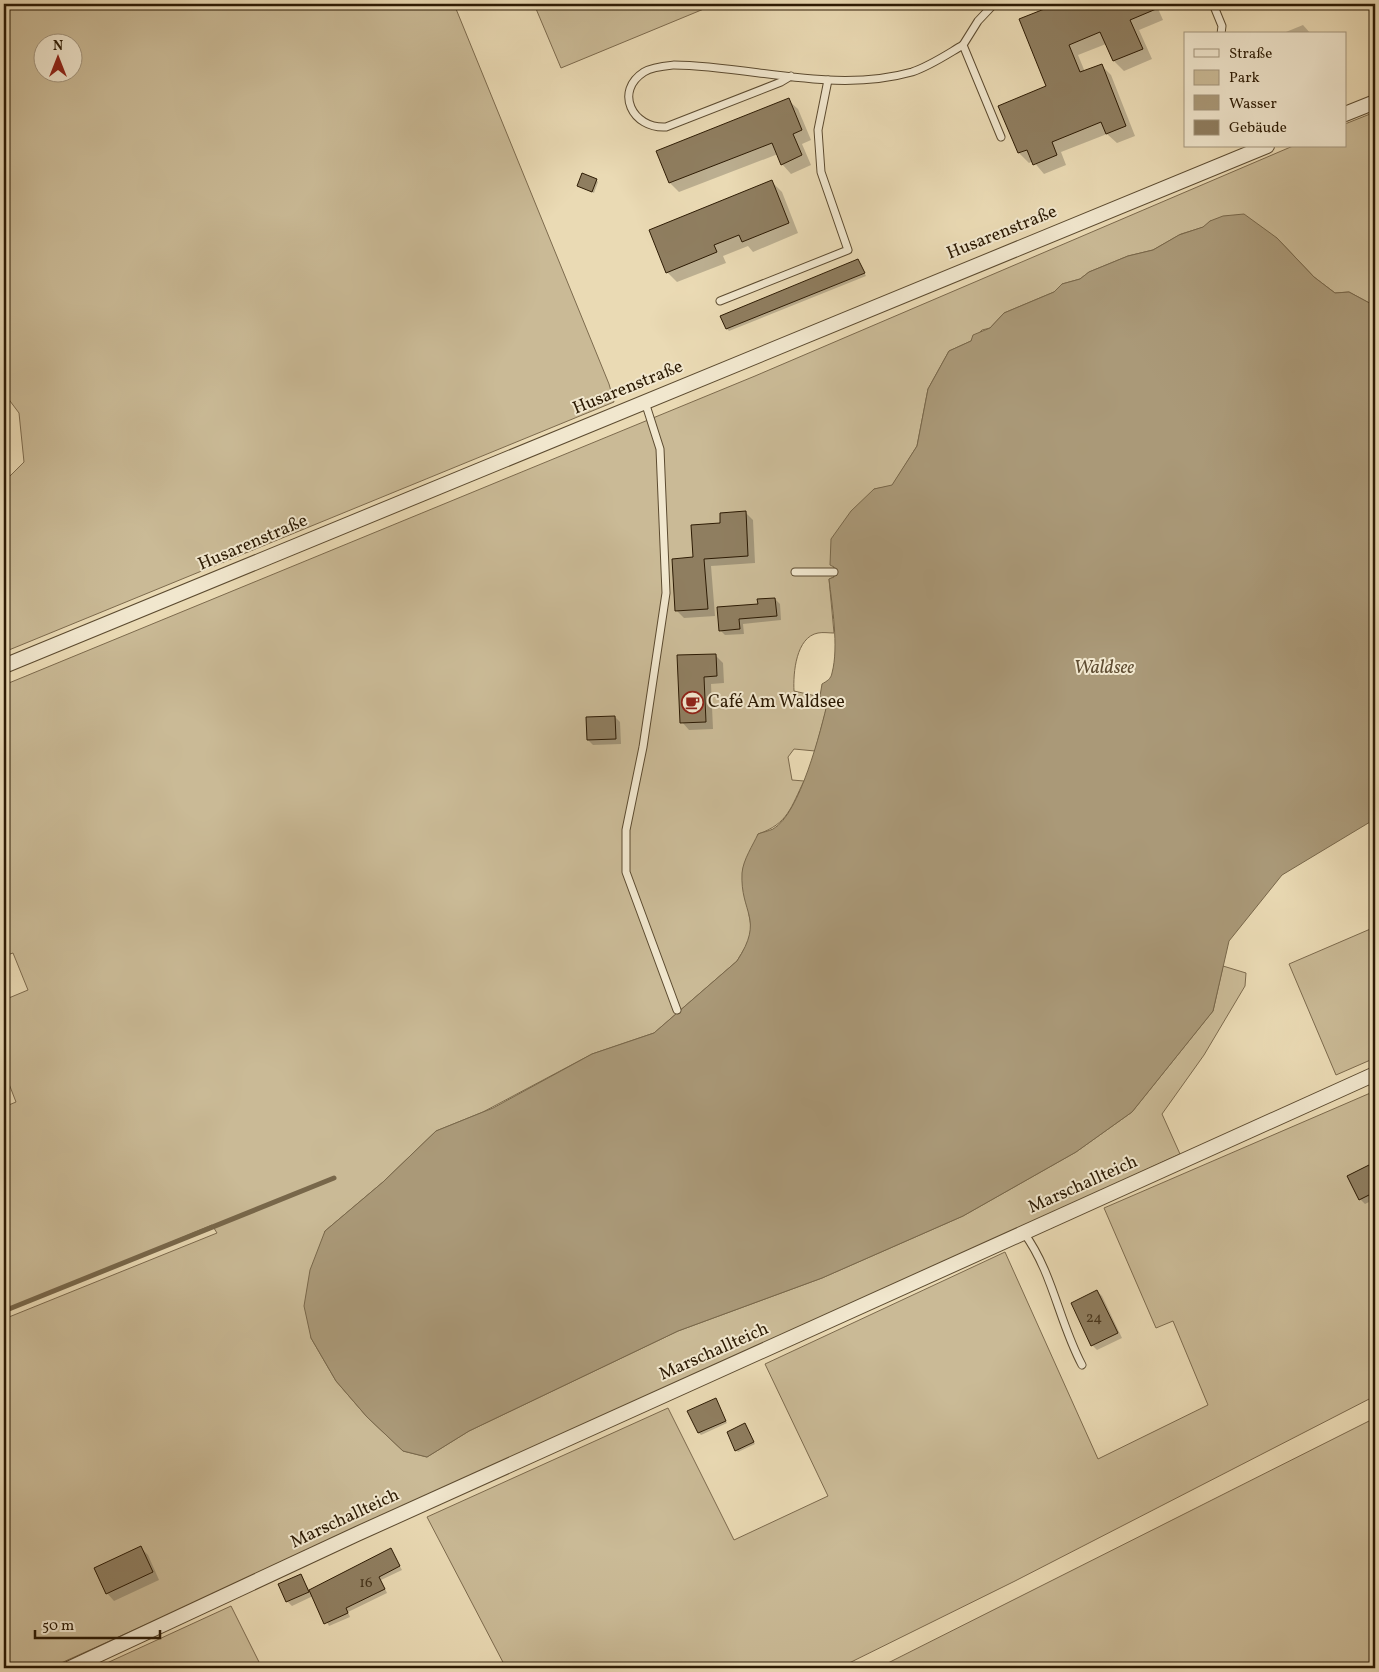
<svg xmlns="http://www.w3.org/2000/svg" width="1379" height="1672" font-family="Vollkorn,serif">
<rect width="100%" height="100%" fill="#eadab4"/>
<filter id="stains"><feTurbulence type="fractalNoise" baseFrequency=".004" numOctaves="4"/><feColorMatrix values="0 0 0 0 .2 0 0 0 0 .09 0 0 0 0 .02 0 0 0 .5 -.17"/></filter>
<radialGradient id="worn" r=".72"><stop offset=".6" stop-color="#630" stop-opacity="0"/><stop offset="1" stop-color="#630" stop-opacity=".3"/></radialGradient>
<g fill="#caba96" stroke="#7c6a4d" fill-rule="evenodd">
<path d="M 4,4 L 454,4 L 609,384 L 614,402 L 4,652 L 4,482 L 24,462 L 19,413 L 4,393 ZM 42,42 L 72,42 L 72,72 L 42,72 Z"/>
<path d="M 534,4 L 710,4 L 711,6 L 561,68 Z"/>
<path d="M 1375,112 L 1375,306 L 1349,292 L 1335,293 L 1314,277 L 1277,238 L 1210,221 L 1204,227 L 1181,234 L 1153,250 L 1128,256 L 1089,272 L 1080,279 L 1062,284 L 1054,292 L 1004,313 L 990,328 L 982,330 L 971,341 L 949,351 L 928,389 L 917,446 L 892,486 L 874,489 L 834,567 L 834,577 L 829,579 L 834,633 C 829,633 823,632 818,633 C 796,637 793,673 794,691 L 829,699 L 815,751 L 794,749 L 788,757 L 792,780 L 804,781 C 791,807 788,824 758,834 L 749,915 L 752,931 L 746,946 L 737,961 L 654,1033 L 592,1054 L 483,1112 L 436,1131 L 383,1182 L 325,1231 L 311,1338 L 336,1381 L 367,1417 L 403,1451 L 427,1457 L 469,1431 L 678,1331 L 822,1278 L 963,1216 L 1076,1152 L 1132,1112 L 1213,1011 L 1223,966 L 1246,973 L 1245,986 L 1204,1055 L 1162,1114 L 1180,1154 L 842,1310 L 50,1668 L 4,1668 L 4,1319 L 217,1233 L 212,1225 L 4,1312 L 4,1107 L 16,1102 L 4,1071 L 4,1000 L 28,990 L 13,953 L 4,956 L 4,685 L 755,376 L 1293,146 L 1345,146 L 1345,124 Z"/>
<path d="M 1375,927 L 1375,1058 L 1336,1075 L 1289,964 Z"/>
<path d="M 1375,1091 L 1375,1396 L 1015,1581 L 839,1668 L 506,1668 L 427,1517 L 668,1408 L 734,1540 L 828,1496 L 765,1364 L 1005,1252 L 1098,1459 L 1208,1405 L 1173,1321 L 1156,1328 L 1104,1208 Z"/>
<path d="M 1375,1418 L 1375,1668 L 878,1668 Z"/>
<path d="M 231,1606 L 262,1668 L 96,1668 Z"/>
</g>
<path fill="#aa9978" stroke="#78674a" d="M 1244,214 L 1277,238 L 1314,277 L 1335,293 L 1349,292 L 1375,306 L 1375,819 L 1282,875 L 1229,941 L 1213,1011 L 1132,1112 L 1076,1152 L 963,1216 L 822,1278 L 678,1331 L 469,1431 L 427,1457 L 403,1451 L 367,1417 L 336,1381 L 311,1338 L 304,1306 L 310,1270 L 325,1231 L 383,1182 L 436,1131 L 493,1108 L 592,1054 L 654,1033 L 737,961 C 765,918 740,914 742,873 C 743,860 753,845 758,834 C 763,832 769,831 773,829 C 800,814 821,730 828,700 L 820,696 L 822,684 C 827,681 831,679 832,673 C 839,647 832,605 829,579 L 834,577 L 834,567 L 830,565 L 831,539 L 851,511 L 874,489 L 892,485 L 917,446 L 928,389 L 949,351 L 971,341 L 973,335 L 990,328 L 1004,313 L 1054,292 L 1062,284 L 1080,279 L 1089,272 L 1128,256 L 1153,250 L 1179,235 L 1203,227 L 1210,221 L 1223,216 Z"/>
<g fill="#0003">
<path d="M 845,4 L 861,4 L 850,9 Z"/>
<path d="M 1061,4 L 1065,4 L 1069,8 L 1078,4 L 1156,4 L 1163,20 L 1139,30 L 1152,59 L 1124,71 L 1114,61 L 1106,44 L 1078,55 L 1085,72 L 1101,65 L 1111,75 L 1135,136 L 1117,143 L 1107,134 L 1061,152 L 1066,165 L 1044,174 L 1033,161 L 1029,163 L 1019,153 L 1048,87 L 1021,20 Z"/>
<path d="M 1303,25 L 1311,34 L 1281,34 Z"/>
<path d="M 788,100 L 798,109 L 811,140 L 802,144 L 811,165 L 791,174 L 782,164 L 778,154 L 679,192 L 670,183 Z"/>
<path d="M 596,180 L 598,182 L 594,193 L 578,186 Z"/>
<path d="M 771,181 L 782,192 L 798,233 L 753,252 L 748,246 L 723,256 L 726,263 L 677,282 L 667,272 Z"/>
<path d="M 858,261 L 866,276 L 729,331 L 727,329 L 722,316 Z"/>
<path d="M 4,418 L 7,420 L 9,440 L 4,440 Z"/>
<path d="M 746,513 L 753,520 L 755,563 L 711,566 L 715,616 L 684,618 L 676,610 L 695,558 L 722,524 Z"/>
<path d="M 775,599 L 780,604 L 781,620 L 743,624 L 744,634 L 725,635 L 720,630 L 759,605 Z"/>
<path d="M 715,655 L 723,663 L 724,683 L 711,684 L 713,729 L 689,730 L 682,722 L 679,657 Z"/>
<path d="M 615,717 L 620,722 L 621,744 L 593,745 L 588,740 Z"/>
<path d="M 1374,1164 L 1375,1199 L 1365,1204 L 1360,1199 Z"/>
<path d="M 1097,1291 L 1102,1296 L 1122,1338 L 1097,1350 L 1092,1345 Z"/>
<path d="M 717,1402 L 727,1423 L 701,1435 L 699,1433 Z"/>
<path d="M 746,1427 L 755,1444 L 738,1452 L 736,1450 Z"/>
<path d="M 141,1548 L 148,1555 L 159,1580 L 114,1601 L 107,1593 Z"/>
<path d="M 391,1550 L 402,1570 L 381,1580 L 387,1593 L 348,1612 L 350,1617 L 329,1626 L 313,1596 L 292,1606 L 287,1601 L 300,1576 L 310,1591 Z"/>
</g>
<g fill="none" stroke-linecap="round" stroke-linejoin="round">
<path stroke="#78674a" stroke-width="5" d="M 4,1311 L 334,1178"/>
</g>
<g fill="#8f7e60" stroke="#2d1b04">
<path d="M 1057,4 L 1168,4 L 1130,20 L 1143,49 L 1113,61 L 1100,32 L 1069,45 L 1080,72 L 1102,64 L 1126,126 L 1106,134 L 1101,122 L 1052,142 L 1057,155 L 1033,165 L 1027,150 L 1018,153 L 998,106 L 1046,86 L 1019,19 Z"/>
<path d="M 789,98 L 802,130 L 793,134 L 802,155 L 781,165 L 772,143 L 669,183 L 656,151 Z"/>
<path d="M 582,173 L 597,179 L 592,192 L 577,186 Z"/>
<path d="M 772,180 L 789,223 L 742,242 L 739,235 L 714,245 L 717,252 L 666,273 L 649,230 Z"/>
<path d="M 858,259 L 865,273 L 726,329 L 720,316 Z"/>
<path d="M 746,511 L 748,556 L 704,559 L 708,609 L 675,611 L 672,559 L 693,557 L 691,525 L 720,523 L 720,513 Z"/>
<path d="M 775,598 L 777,616 L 739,619 L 740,629 L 719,631 L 717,607 L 758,604 L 757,599 Z"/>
<path d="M 716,654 L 717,676 L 704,677 L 706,722 L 680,723 L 677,655 Z"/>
<path d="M 615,716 L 616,739 L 587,740 L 586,717 Z"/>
<path d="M 1375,1162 L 1375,1192 L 1359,1200 L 1347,1176 Z"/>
<path d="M 1097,1290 L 1118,1333 L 1091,1346 L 1071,1303 Z"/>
<path d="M 716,1398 L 726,1421 L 698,1433 L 687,1411 Z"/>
<path d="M 745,1423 L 754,1442 L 735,1451 L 727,1432 Z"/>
<path d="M 141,1546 L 153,1572 L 106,1594 L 94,1568 Z"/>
<path d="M 391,1548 L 400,1566 L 379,1577 L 385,1589 L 346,1608 L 348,1613 L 324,1624 L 309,1590 Z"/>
<path d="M 301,1574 L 309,1592 L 286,1602 L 278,1584 Z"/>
</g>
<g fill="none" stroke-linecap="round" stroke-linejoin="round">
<defs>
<g id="lane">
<path d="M 994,4 L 978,21 L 963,45 L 1001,137"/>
<path d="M 1213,4 L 1222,26 L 1221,34"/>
<path d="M 791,76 L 781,82 L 666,127 C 632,129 614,91 644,72 C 652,67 664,66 674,65 C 753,66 834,94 912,72 C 930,66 946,55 963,45"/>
<path d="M 720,301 L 848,250 L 821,172 L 818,130 L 828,80"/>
<path d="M 645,402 L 660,449 L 666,593 L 643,747 L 626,830 L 626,872 L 677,1010"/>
<path d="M 795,572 L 834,572"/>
<path d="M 1024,1233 C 1053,1273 1059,1322 1082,1365"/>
</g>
<g id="street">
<path d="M 1345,114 L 1375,102"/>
<path d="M 4,666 L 1267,146"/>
<path d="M 70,1668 L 357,1534 L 1375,1074"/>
</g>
</defs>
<use href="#lane" stroke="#5c4b30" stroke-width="9"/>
<use href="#street" stroke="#5c4b30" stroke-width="16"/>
<use href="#lane" stroke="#f1e7ce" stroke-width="7"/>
<use href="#street" stroke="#f1e7ce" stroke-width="14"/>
</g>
<defs>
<symbol id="cafe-ring" viewBox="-11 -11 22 22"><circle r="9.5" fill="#f1e7ce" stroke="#8f2418" stroke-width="1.5"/><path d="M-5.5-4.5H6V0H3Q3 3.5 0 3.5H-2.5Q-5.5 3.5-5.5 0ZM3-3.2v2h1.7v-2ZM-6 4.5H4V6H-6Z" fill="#8f2418"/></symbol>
</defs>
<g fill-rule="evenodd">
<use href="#cafe-ring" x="680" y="690" width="25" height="25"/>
</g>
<g text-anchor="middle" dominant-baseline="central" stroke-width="4" stroke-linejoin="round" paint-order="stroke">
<g font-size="15" fill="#46341b">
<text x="1094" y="1318">24</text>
<text x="366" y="1583">16</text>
</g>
<g font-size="18" fill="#2d1b04" stroke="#f1e7ce">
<text transform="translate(1002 233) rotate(-22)">Husarenstraße</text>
<text transform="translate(628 388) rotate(-22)">Husarenstraße</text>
<text transform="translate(253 543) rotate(-23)">Husarenstraße</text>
<text transform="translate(1083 1185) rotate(-24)">Marschallteich</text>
<text transform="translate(714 1352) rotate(-24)">Marschallteich</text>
<text transform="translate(345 1519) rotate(-25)">Marschallteich</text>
</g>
<g font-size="18" fill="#2d1b04" stroke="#f1e7ce" text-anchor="start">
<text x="708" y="702">Café Am Waldsee</text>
</g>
<g font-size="19" font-style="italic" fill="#5f4d32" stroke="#f1e7ce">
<text x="1104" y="668">Waldsee</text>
</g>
</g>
<rect width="1379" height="1672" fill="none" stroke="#eadab4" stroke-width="20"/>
<rect x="5" y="5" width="1369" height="1662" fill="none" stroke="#2d1b04" stroke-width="2.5"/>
<rect x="10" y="10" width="1359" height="1652" fill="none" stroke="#2d1b04"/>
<rect x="1184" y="32" width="162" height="115" fill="#f1e7ce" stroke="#a3957d"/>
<rect x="1194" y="49" width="25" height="8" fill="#f1e7ce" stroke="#a3957d"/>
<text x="1229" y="58" font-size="15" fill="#2d1b04">Straße</text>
<rect x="1194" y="70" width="25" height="15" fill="#caba96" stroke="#a3957d"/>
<text x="1229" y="82" font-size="15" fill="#2d1b04">Park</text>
<rect x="1194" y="95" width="25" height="15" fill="#aa9978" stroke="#a3957d"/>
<text x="1229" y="108" font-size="15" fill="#2d1b04">Wasser</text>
<rect x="1194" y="120" width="25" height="15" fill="#8f7e60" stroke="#a3957d"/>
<text x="1229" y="132" font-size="15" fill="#2d1b04">Gebäude</text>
<g transform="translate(58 58)"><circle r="24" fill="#f1e7ce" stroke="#a3957d"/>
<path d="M0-4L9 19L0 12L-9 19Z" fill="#8f2418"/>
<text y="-8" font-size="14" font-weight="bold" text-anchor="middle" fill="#2d1b04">N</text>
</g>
<path d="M35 1630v8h125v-8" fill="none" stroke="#2d1b04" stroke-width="2.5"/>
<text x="42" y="1630" font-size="15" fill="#2d1b04" stroke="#f1e7ce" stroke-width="4" paint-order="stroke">50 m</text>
<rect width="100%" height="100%" filter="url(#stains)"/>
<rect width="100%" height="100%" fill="url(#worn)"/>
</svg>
